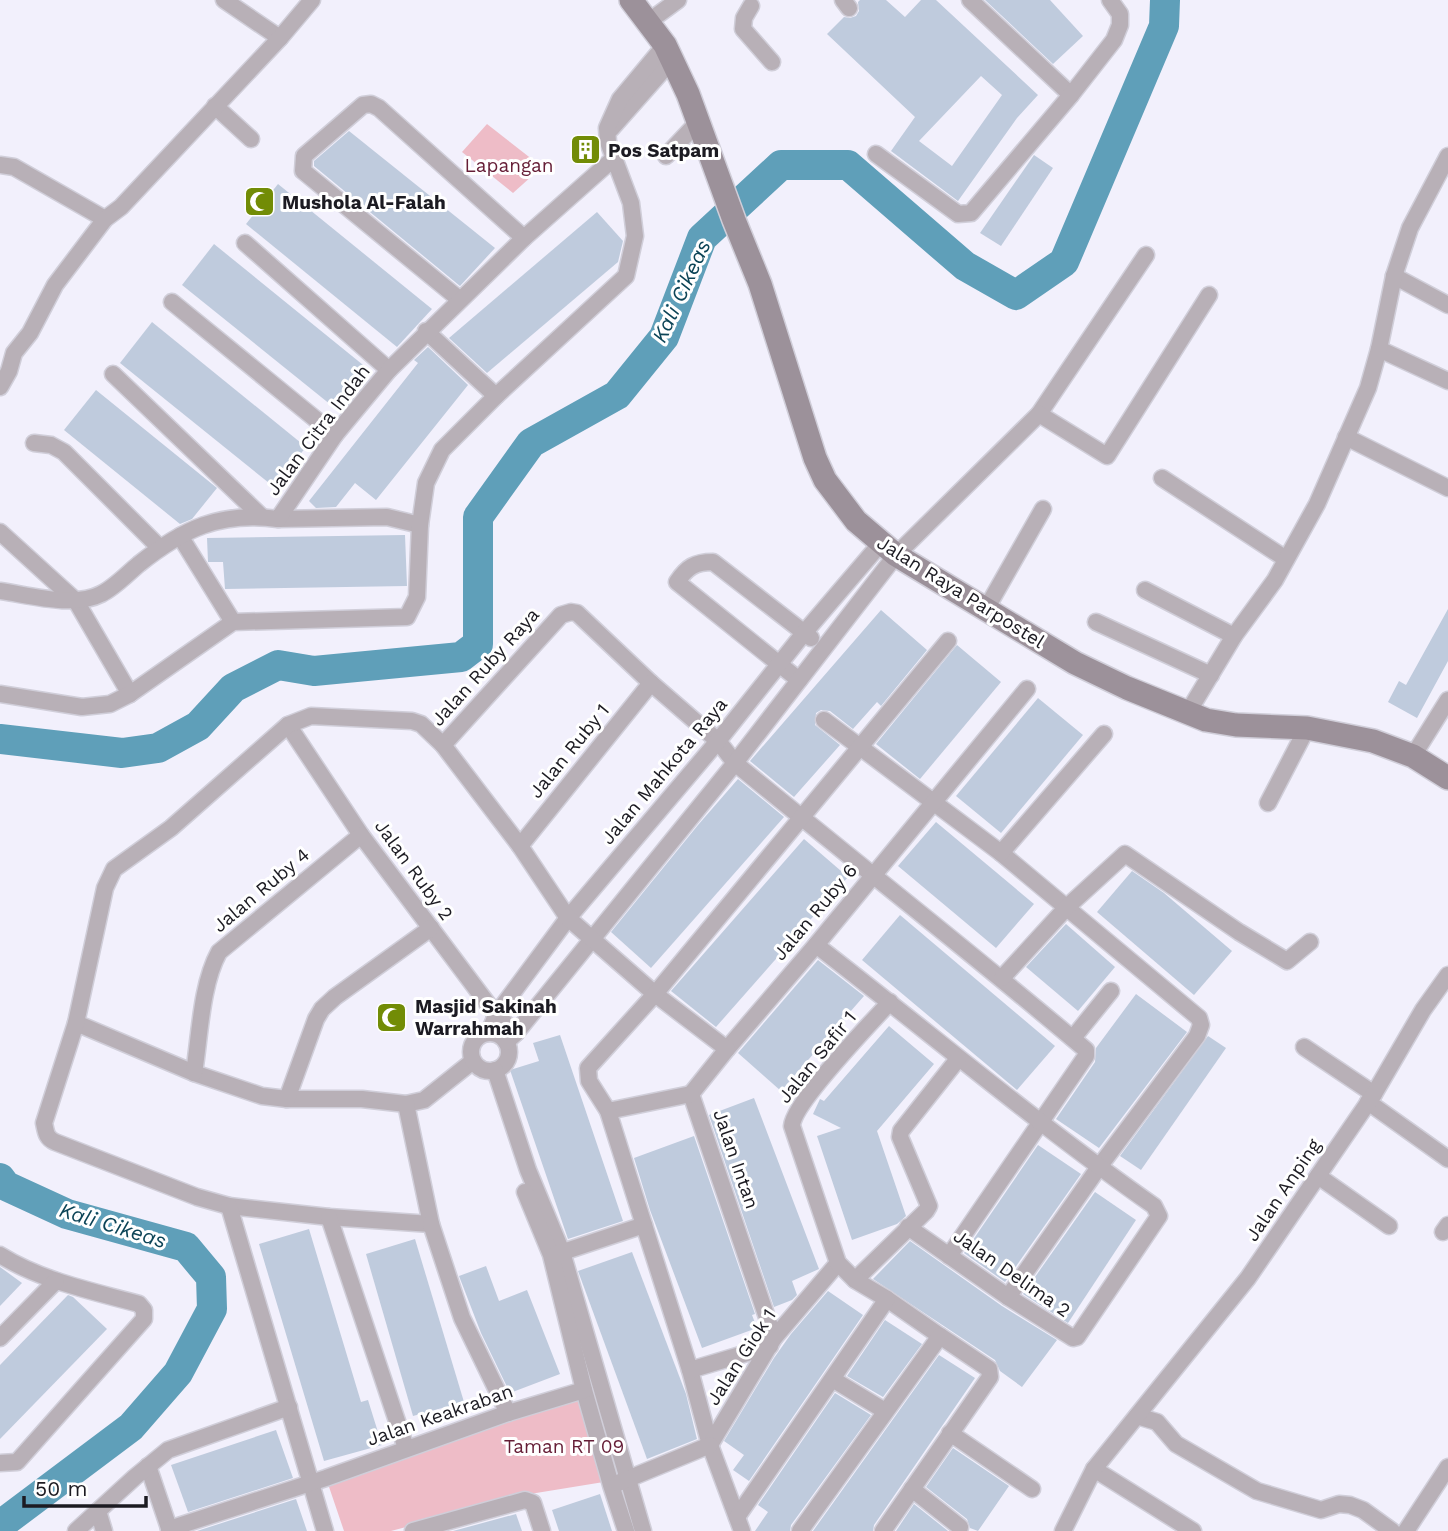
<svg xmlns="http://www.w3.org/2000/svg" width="1448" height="1531" font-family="'Work Sans',sans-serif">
<rect width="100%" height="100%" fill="#f2f0fc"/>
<g fill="#eebcc7">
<path d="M 487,124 L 542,167 L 513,193 L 462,152 Z"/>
<path d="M 597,1393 L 616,1480 L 530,1494 L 391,1531 L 344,1531 L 326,1478 Z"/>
</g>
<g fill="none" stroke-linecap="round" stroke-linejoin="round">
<g stroke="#5f9fb9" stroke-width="30">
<path d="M 0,739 L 122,753 L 158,748 L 198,726 L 233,688 L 278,665 L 314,671 L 461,657 L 478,644 L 478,517 L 531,443 L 617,395 L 664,337 L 702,238 L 781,165 L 848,165 L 965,266 L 1016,295 L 1064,262 L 1164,26 L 1165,0"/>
<path d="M 0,1178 L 6,1186 L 67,1214 L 186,1247 L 211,1277 L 212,1309 L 178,1373 L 131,1427 L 7,1520 L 1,1531"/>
</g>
</g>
<g fill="#bfcbdd" fill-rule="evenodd">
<path d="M 860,0 L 886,0 L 905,17 L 921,0 L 936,0 L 1038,95 L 1017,118 L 958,201 L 891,151 L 915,117 L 827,34 L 844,17 L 850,18 L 856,16 L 859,11 L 858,2 ZM 981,76 L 1002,95 L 952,166 L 919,141 Z"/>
<path d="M 985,0 L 1050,0 L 1083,36 L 1053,64 Z"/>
<path d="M 349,131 L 495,248 L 460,286 L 314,166 L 314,161 Z"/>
<path d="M 1034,155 L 1053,168 L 1001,246 L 980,233 Z"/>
<path d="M 278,184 L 432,309 L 397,347 L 246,224 Z"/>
<path d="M 597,212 L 623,241 L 618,262 L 487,373 L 449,338 Z"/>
<path d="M 214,244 L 368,369 L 336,409 L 182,285 Z"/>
<path d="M 152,322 L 306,447 L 274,487 L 120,363 Z"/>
<path d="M 428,347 L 468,385 L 376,500 L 355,483 L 336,507 L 316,508 L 309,501 L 418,363 L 414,360 Z"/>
<path d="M 96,390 L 217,488 L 192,519 L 180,524 L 64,430 Z"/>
<path d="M 405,535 L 407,586 L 225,589 L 223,562 L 208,562 L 207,538 Z"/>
<path d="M 1448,609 L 1448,661 L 1417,718 L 1388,702 L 1399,681 L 1406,685 Z"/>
<path d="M 881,610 L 927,650 L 881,706 L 877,702 L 853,729 L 830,711 L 821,710 L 816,713 L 815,725 L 840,745 L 794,797 L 750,761 Z"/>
<path d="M 957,645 L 1001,682 L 920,779 L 876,744 Z"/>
<path d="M 1038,698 L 1083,735 L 1001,833 L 956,796 Z"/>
<path d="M 738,779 L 784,817 L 651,968 L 611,932 L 698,825 Z"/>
<path d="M 936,822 L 1034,904 L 996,948 L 898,866 Z"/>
<path d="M 804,839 L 848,877 L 716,1027 L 671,991 Z"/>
<path d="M 1132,871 L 1164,893 L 1232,951 L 1194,995 L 1097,912 Z"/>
<path d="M 900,915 L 1055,1046 L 1017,1090 L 862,960 Z"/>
<path d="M 1066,924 L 1115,967 L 1078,1011 L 1026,967 Z"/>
<path d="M 818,960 L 864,996 L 781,1091 L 738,1053 Z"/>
<path d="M 1136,994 L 1187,1032 L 1099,1148 L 1056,1119 L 1095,1062 L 1096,1048 Z"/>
<path d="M 889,1026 L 934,1064 L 877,1131 L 906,1216 L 897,1224 L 852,1240 L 817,1136 L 841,1128 L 813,1114 L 820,1099 L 824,1101 Z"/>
<path d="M 560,1035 L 623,1221 L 568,1239 L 510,1070 L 539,1061 L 533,1043 Z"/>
<path d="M 1208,1036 L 1226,1048 L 1141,1170 L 1120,1156 Z"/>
<path d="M 754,1098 L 819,1269 L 792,1281 L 797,1295 L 792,1300 L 774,1307 L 709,1115 Z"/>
<path d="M 694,1136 L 755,1314 L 752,1315 L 757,1328 L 702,1348 L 650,1210 L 634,1158 Z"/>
<path d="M 1038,1145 L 1081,1174 L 1005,1282 L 964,1253 Z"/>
<path d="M 1095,1192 L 1136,1220 L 1068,1323 L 1023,1294 Z"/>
<path d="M 309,1229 L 361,1402 L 368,1400 L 382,1445 L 324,1461 L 259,1244 Z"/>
<path d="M 415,1239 L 464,1402 L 413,1416 L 366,1254 Z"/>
<path d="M 910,1241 L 1002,1306 L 1057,1340 L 1022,1387 L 1000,1371 L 995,1360 L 873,1279 Z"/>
<path d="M 632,1252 L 686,1394 L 697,1439 L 647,1459 L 578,1271 Z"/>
<path d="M 486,1266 L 499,1301 L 527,1290 L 560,1374 L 510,1393 L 481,1333 L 459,1276 Z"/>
<path d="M 0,1267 L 22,1283 L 0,1306 Z"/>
<path d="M 828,1291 L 863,1315 L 749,1481 L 733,1470 L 744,1455 L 724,1441 L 774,1358 L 791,1334 Z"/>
<path d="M 68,1295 L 73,1297 L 107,1329 L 0,1439 L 0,1365 Z"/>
<path d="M 885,1320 L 922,1344 L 883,1397 L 847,1376 Z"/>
<path d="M 939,1355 L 975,1378 L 874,1525 L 873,1531 L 813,1531 Z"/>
<path d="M 835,1393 L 871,1415 L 791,1525 L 790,1531 L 755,1531 L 768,1512 L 758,1505 Z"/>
<path d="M 276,1430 L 293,1478 L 188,1512 L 171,1465 Z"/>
<path d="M 953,1448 L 1009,1486 L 978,1531 L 970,1528 L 967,1519 L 926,1487 Z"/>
<path d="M 600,1494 L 612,1531 L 559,1531 L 552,1510 Z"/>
<path d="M 296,1499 L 307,1531 L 197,1531 Z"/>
<path d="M 914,1504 L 948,1531 L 896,1531 Z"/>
<path d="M 516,1514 L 522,1531 L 453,1531 Z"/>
</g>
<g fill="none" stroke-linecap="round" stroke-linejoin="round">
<defs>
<g id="minor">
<path d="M 224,0 L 280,38"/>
<path d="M 843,0 L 849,8"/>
<path d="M 970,0 L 1071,95"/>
<path d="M 751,6 L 744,18 L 743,29 L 772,62"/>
<path d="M 648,22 L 678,0"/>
<path d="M 215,106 L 251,139"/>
<path d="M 611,129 L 672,60"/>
<path d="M 876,154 L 958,214 L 971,213 L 1071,95 L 1114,40 L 1120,25 L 1120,14 L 1110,0"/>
<path d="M 666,156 L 698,122"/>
<path d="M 0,165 L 14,167 L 105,219"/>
<path d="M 245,243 L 389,370"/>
<path d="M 1394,276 L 1448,305"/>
<path d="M 459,299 L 303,171 L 304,156 L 363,105 L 371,104 L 379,108 L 524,238"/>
<path d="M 172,302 L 335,435"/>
<path d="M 426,331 L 496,396"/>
<path d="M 1379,349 L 1448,381"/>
<path d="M 113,374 L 262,517"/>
<path d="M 0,387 L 9,371 L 14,353 L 30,333 L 55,285 L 105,219 L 121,207 L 280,38 L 312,0"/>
<path d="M 1039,414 L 1146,255"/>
<path d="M 1346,437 L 1448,488"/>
<path d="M 34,443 L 51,445 L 64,452 L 160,548"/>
<path d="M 1162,478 L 1286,559"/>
<path d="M 278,519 L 387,517 L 420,525"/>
<path d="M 0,532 L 76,601 L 130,694"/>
<path d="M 180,536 L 233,622"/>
<path d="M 1145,590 L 1234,636"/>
<path d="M 0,591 C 29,595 74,608 101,594 C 114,588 127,574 139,564 C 183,529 220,511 278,519 L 335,435 L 389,370 L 524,238 L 613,159"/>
<path d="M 985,611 L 1043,509"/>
<path d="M 1096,622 L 1211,675"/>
<path d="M 799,680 L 677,582 C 687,567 695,562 713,562 L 811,638"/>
<path d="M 0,694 L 82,707 L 110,704 L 130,694 L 233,622 L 407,617 L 417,597 L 420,525 L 426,483 L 442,450 L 496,396 L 626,276 L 635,236 L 631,203 L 608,142 L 607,128 L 620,99 L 665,45"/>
<path d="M 1187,714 L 1234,636 L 1275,580 L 1317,504 L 1368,388 L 1379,349 L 1394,276 L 1410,228 L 1448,156"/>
<path d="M 824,720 L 1001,853 L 1199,1018 L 1201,1025 L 1197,1036 L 1099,1167 L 1008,1297"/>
<path d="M 288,725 L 361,835 L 496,1015 L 516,1033"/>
<path d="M 443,745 L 561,615 L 571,612 L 577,613 L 651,683 L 718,741 L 735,763 C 851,859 971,952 1086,1050 L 1086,1056 L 949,1256"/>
<path d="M 1413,756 L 1448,700"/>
<path d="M 1268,803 L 1307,728"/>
<path d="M 520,846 L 651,683"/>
<path d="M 1001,853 L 1104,734"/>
<path d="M 816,945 C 929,1032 1037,1124 1154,1206 L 1159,1216 L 1077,1337 L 1073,1338 L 1008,1297 L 908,1227"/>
<path d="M 1002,978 L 1067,907 L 1125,854 L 1239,932 L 1287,961 L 1310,942"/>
<path d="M 76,1023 L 194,1073 L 262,1096 L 287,1099 L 362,1099 L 406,1104 L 424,1100 L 473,1061"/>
<path d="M 489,1033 L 496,1015 L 568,918 L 718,741 L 804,633 L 881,543"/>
<circle cx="490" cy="1052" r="19"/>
<path d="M 1073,1038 L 1111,991"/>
<path d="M 506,1042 L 516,1033 L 735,763 L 896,555 L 1039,414 L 1107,456 L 1209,295"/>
<path d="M 1304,1047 L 1374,1094"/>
<path d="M 727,1049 L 816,945 L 1027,689"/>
<path d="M 495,1070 L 528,1170 L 562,1252 L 643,1531"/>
<path d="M 194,1073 C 200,1035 201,985 219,952 L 361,835"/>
<path d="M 691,1094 L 774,1338"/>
<path d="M 287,1099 L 316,1019 L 322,1009 L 335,997 L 431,928"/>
<path d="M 1368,1102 L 1448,1159"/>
<path d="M 406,1104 L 431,1224 L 329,1217 L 229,1206 L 197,1197 L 55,1142 C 46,1138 46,1132 44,1123 L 76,1023 L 105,888 L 114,869 L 171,828 L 288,725 L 311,716 L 412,721 L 421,724 L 443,745 L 520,846 L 568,918 L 655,994 L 727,1049 L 691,1094"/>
<path d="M 608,1111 L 691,1094"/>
<path d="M 1318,1176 L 1389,1226"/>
<path d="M 525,1192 L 551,1255 L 584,1390 L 611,1485 L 626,1531"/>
<path d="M 229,1206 L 325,1531"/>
<path d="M 329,1217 L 406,1448"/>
<path d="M 431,1224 L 462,1318 L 508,1413"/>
<path d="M 644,1225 L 608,1111 L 589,1081 L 588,1068 L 655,994 L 948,641"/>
<path d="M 1443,1232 L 1448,1225"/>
<path d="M 0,1255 C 42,1281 92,1291 139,1304 L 144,1310 L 144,1319 L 17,1462 L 0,1463"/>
<path d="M 554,1255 L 644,1225 L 690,1370 L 710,1445 L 742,1531"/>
<path d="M 855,1280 L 926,1211 L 929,1206 L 900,1137 L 901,1131 L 958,1059"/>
<path d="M 887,1299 L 940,1336"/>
<path d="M 0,1338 L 56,1281"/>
<path d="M 690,1370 L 770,1346"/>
<path d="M 834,1380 L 885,1411"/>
<path d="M 1137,1416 L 1157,1422 L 1176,1444 L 1257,1491 L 1321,1510 L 1339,1504 L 1350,1505 L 1363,1510 L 1392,1531"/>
<path d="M 950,1433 L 1032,1489"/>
<path d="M 710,1445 L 774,1338 L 838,1263"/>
<path d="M 148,1466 L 170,1531"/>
<path d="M 1094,1469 L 1193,1531"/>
<path d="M 618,1483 L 710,1445"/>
<path d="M 912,1489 L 960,1527 L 959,1531"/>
<path d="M 98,1511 L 104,1531"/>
<path d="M 737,1517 L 887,1299 L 855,1280 L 838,1263 L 792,1126 C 793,1103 871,1023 890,1002"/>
<path d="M 169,1529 L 326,1478 L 508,1413 L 584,1390"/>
<path d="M 76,1531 L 135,1477 L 168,1450 L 289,1407"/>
<path d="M 413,1531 L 525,1500 L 533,1503 L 542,1531"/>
<path d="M 800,1531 L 940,1336 L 989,1369 L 990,1377 L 883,1531"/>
<path d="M 1063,1531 L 1094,1469 L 1248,1278 L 1374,1094 L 1423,1010 L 1448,975"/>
<path d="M 1406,1531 L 1448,1467"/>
</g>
<path id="secondary" d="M 631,0 L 665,45 L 688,94 L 734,220 L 760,284 L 815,458 L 825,480 L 856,521 L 896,555 L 1075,663 L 1127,688 L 1206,720 L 1236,725 L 1307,728 L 1373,741 L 1413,756 L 1448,778"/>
</defs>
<use href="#minor" stroke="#d0ced9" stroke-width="19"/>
<use href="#secondary" stroke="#d0ced9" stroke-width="26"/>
<use href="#minor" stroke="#b8b0b7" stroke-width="16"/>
<use href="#secondary" stroke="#9c919a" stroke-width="23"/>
</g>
<defs>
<symbol id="building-square" viewBox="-11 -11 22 22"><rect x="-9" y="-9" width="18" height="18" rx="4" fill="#728c06" stroke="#fff"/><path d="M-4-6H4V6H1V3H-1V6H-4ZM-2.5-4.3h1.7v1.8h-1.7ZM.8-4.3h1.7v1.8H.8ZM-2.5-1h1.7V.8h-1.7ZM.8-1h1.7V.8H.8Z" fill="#fff"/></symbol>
<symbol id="mosque-square" viewBox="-11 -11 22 22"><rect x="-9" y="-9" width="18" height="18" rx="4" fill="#728c06" stroke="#fff"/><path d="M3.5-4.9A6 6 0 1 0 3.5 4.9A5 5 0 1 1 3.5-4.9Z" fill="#fff"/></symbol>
</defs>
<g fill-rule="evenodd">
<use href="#building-square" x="568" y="132" width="35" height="35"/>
<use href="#mosque-square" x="242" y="184" width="35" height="35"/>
<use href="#mosque-square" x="374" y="1000" width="35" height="35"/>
</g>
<g text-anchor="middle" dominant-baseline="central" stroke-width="6" stroke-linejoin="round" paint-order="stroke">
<g font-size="19" font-weight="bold" fill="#1c1b22" stroke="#fff" text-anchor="start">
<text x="608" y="150">Pos Satpam</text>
<text x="282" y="202">Mushola Al-Falah</text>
<text x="415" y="1006">Masjid Sakinah<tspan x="415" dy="22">Warrahmah</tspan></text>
</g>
<g font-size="19" fill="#651d36" stroke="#fff">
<text x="509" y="165">Lapangan</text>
<text x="564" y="1446">Taman RT 09</text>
</g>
<g font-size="19" fill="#1c1b22" stroke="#fff">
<text transform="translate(318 430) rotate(-53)">Jalan Citra Indah</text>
<text transform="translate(961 592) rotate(32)">Jalan Raya Parpostel</text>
<text transform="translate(485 667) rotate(-48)">Jalan Ruby Raya</text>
<text transform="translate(569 751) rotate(-51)">Jalan Ruby 1</text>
<text transform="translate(664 771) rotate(-50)">Jalan Mahkota Raya</text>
<text transform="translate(414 870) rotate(54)">Jalan Ruby 2</text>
<text transform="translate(261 890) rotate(-40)">Jalan Ruby 4</text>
<text transform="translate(815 912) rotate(-50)">Jalan Ruby 6</text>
<text transform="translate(817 1057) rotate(-51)">Jalan Safir 1</text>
<text transform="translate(736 1159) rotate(71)">Jalan Intan</text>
<text transform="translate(1283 1190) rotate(-56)">Jalan Anping</text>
<text transform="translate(1012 1273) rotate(35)">Jalan Delima 2</text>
<text transform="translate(741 1357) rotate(-57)">Jalan Giok 1</text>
<text transform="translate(440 1415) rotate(-19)">Jalan Keakraban</text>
</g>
<g font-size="21" font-style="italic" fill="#0c4457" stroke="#fff">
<text transform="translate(681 291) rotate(-65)">Kali Cikeas</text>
<text transform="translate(113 1225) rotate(17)">Kali Cikeas</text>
</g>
</g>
<path d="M24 1496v10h122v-10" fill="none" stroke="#1c1b22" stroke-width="3.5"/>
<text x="35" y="1496" font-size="21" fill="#1c1b22" stroke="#ffffff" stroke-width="5" paint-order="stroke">50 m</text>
</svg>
